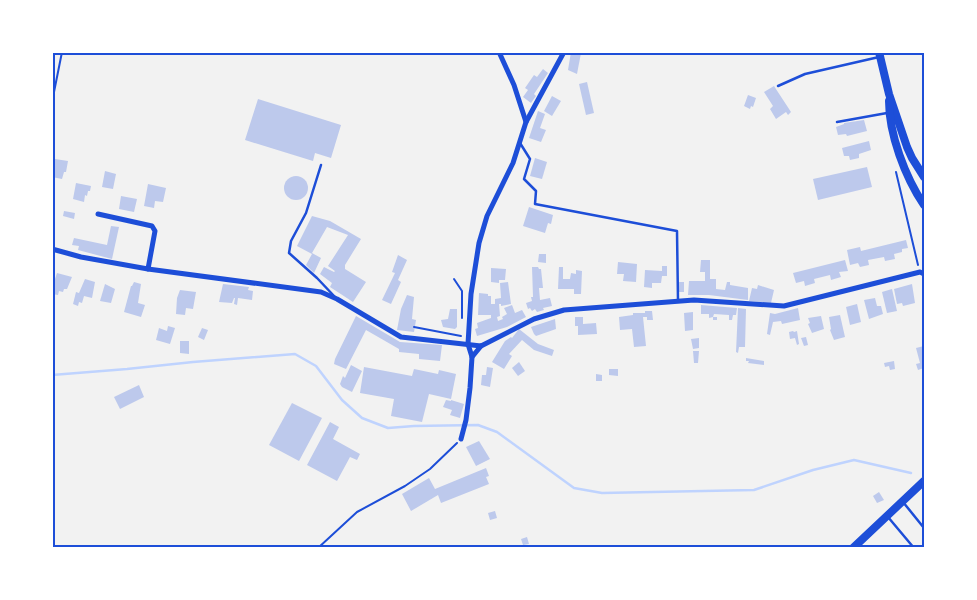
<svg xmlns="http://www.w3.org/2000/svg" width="977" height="600" font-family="Ubuntu,sans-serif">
<rect width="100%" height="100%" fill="#f2f2f2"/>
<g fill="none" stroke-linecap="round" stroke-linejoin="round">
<path stroke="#bfd3fe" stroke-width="2.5" d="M 52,375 L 127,369 L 193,362 L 295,354 L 316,366 L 342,400 L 362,418 L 388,428 L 414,426 L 478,425 L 497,432 L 574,488 L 602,493 L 754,490 L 813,470 L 854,460 L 911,473"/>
</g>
<g fill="#bdc9ec">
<path d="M 571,52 L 581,53 L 577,74 L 568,70 Z"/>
<path d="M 543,69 L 548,73 L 534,94 L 536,96 L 531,103 L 523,97 L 528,90 L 525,88 L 534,75 L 537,77 Z"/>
<path d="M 587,82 L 594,113 L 586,115 L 579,84 Z"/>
<path d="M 774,86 L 791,112 L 788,115 L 786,112 L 776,119 L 770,109 L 773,106 L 764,92 Z"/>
<path d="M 748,95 L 756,98 L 753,107 L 751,106 L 750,109 L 744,106 Z"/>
<path d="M 552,96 L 561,101 L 552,116 L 544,111 Z"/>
<path d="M 258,99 L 341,125 L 331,158 L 315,153 L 313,161 L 245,140 Z"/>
<path d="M 538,111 L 545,114 L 540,128 L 546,130 L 541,142 L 529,138 Z"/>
<path d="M 864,120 L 867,131 L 847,136 L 846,134 L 838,135 L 836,127 L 844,124 L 844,123 Z"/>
<path d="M 869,141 L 871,150 L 859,154 L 859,158 L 850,160 L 849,156 L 844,156 L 842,148 Z"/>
<path d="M 535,158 L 547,162 L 542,179 L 530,176 Z"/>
<path d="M 55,159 L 68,161 L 66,172 L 64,172 L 62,179 L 52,177 Z"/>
<path d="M 867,167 L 872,187 L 818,200 L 813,179 Z"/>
<path d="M 105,171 L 116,174 L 113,189 L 102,187 Z"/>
<circle cx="296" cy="188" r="12"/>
<path d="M 76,183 L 91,186 L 90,191 L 88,191 L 87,196 L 85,195 L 84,202 L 73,199 Z"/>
<path d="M 148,184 L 166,188 L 163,202 L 155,201 L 154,208 L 144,206 Z"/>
<path d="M 121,196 L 137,199 L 134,212 L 119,209 Z"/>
<path d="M 529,207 L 553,215 L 551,224 L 548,223 L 545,233 L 523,226 Z"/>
<path d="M 64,211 L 75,213 L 74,219 L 63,216 Z"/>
<path d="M 312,216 L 330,221 L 361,239 L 345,265 L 345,269 L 366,282 L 353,302 L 330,287 L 332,283 L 320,274 L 324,267 L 334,272 L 335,271 L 328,266 L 348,235 L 327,227 L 312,253 L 321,258 L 314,273 L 306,265 L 312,254 L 297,246 Z"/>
<path d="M 111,226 L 119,227 L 112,259 L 78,250 L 79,246 L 72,245 L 74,238 L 107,245 Z"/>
<path d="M 906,240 L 908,248 L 902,249 L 902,252 L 894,254 L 895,259 L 885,261 L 884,257 L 868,260 L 869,265 L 860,267 L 858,263 L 850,265 L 847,250 L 860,247 L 861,251 Z"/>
<path d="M 539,254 L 546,254 L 546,263 L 538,262 Z"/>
<path d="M 398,255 L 407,260 L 398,280 L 401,282 L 391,304 L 382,300 L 395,273 L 392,272 Z"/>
<path d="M 701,260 L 710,260 L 710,279 L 716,279 L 716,289 L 725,290 L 727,282 L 730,282 L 730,285 L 748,288 L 748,300 L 709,295 L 688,295 L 689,281 L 705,281 L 705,272 L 700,272 Z"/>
<path d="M 845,260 L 848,271 L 839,272 L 841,277 L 831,280 L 830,275 L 814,279 L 815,283 L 805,286 L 804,281 L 796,283 L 793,273 Z"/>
<path d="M 618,262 L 637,264 L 636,282 L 623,281 L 624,274 L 617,274 Z"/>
<path d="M 662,266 L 667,266 L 667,276 L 662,276 L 661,283 L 652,283 L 652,288 L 644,287 L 645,270 L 662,271 Z"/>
<path d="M 532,267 L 538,267 L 539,269 L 541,269 L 543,288 L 539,288 L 540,300 L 550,298 L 552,306 L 543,308 L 544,310 L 537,312 L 535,309 L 532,311 L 530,308 L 528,309 L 526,303 L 532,301 L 531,297 L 533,297 Z"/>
<path d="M 559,267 L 563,267 L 563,279 L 570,279 L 571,273 L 576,274 L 576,270 L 582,271 L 581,294 L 574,294 L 574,289 L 558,289 Z"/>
<path d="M 491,268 L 506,269 L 505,280 L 499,280 L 499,283 L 491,282 Z"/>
<path d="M 57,273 L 72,277 L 67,289 L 64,289 L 63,292 L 59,291 L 58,295 L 52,294 L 52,288 Z"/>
<path d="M 85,279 L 95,282 L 92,298 L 84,296 L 82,303 L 79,302 L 78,306 L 73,304 L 76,292 L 79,293 Z"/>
<path d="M 134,282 L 141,284 L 138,303 L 145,305 L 141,317 L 124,312 L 131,286 L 132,286 Z"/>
<path d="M 508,282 L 511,304 L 501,306 L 501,304 L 499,304 L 500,316 L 497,317 L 498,321 L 503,319 L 502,317 L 507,314 L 504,308 L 512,305 L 515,313 L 522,310 L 526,317 L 507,327 L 477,336 L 475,329 L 478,328 L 477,323 L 491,318 L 491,315 L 478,315 L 479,293 L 488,294 L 488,296 L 491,296 L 491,304 L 495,304 L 495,299 L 501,298 L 500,283 Z"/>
<rect x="678" y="282" width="6" height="10"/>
<path d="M 105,284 L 115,289 L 111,303 L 100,301 Z"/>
<path d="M 223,284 L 249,287 L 248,290 L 253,291 L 252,300 L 238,298 L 237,305 L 234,304 L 235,298 L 234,298 L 232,303 L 219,302 Z"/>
<path d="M 912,284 L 915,303 L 903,306 L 902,303 L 897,304 L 894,289 Z"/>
<path d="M 758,285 L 774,290 L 771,303 L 749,301 L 752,288 L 757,289 Z"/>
<path d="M 892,289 L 897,311 L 887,313 L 882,292 Z"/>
<path d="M 180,290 L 196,292 L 193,309 L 186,308 L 185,315 L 176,314 L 177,298 Z"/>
<path d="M 407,295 L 414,297 L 412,319 L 416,320 L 414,332 L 397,330 L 401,309 Z"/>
<path d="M 875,298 L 877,306 L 881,306 L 883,314 L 869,319 L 864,300 Z"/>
<path d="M 857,304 L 861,322 L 850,325 L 846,307 Z"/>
<path d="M 701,305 L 737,308 L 736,315 L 733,315 L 732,320 L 729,320 L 729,315 L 714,314 L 713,317 L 717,317 L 717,320 L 713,320 L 713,317 L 709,318 L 709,314 L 701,314 Z"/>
<path d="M 738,308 L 746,309 L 745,347 L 739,347 L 738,353 L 736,352 Z"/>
<path d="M 798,308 L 800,320 L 782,324 L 781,321 L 773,322 L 770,335 L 767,334 L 770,313 L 775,314 Z"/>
<path d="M 450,309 L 457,309 L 457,327 L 455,329 L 443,327 L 441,320 L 448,319 Z"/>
<path d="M 645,311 L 652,311 L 653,320 L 647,320 L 647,317 L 643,317 L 646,346 L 634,347 L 632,329 L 620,330 L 619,317 L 633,315 L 633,313 L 645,313 Z"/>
<path d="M 693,312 L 693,330 L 685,331 L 684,313 Z"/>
<path d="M 840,315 L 845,337 L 834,340 L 830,330 L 831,329 L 829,317 Z"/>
<path d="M 356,316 L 400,342 L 442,345 L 440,361 L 419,359 L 419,354 L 399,352 L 399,349 L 366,330 L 346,369 L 334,364 L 335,359 Z"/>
<path d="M 821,316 L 824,329 L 812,333 L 808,324 L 810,323 L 808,318 Z"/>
<path d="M 575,317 L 583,317 L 583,324 L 596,323 L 597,334 L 578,335 L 578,326 L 575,326 Z"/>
<path d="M 555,319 L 556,329 L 536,336 L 534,334 L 531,327 Z"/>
<path d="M 168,326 L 175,328 L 170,344 L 156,340 L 159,328 L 167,331 Z"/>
<path d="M 202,328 L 208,330 L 204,340 L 198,337 Z"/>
<path d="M 519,329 L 538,344 L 554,350 L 552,356 L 534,350 L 522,340 L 509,354 L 512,356 L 504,369 L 492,362 L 505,341 L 511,337 L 512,338 Z"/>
<path d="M 793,331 L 794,332 L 797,331 L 799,344 L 797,345 L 795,338 L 790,339 L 789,332 Z"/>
<path d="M 806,337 L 808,345 L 804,346 L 801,338 Z"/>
<path d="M 699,338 L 699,348 L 693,349 L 691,339 Z"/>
<path d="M 180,341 L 189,341 L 189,354 L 180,353 Z"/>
<path d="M 924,346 L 924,368 L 918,370 L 916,364 L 920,363 L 916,348 Z"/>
<path d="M 693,351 L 699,351 L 698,363 L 694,363 Z"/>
<path d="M 746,358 L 764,361 L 764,365 L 748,363 L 749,361 L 746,361 Z"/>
<path d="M 894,361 L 895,369 L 890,370 L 889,366 L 885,367 L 884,363 Z"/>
<path d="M 519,362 L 525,371 L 518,376 L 512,368 Z"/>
<path d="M 351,365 L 362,371 L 352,392 L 342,387 L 340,384 L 343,376 L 345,378 Z"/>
<path d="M 364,367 L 412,376 L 414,369 L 438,374 L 439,370 L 456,374 L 451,399 L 429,394 L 422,422 L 391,416 L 394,399 L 360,393 Z"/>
<path d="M 487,367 L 493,368 L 490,387 L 481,385 L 482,375 L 486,375 Z"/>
<path d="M 609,369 L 618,369 L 618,376 L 609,375 Z"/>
<path d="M 596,374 L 602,375 L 602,381 L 596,381 Z"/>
<path d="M 139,385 L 144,397 L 120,409 L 114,397 Z"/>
<path d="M 446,400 L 451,401 L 451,400 L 464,404 L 460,418 L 450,415 L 452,410 L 443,407 Z"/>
<path d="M 292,403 L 322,418 L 299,461 L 269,445 Z"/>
<path d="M 330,422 L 339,427 L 333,439 L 360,454 L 357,460 L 350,457 L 337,481 L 307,465 Z"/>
<path d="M 479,441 L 490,459 L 476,466 L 466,447 Z"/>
<path d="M 486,468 L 489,476 L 486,477 L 489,484 L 441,503 L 438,495 L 411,511 L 402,494 L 429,478 L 435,489 Z"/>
<path d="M 879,492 L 884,500 L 877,503 L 873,496 Z"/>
<path d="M 495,511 L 497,518 L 490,520 L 488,513 Z"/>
<path d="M 527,537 L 529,544 L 523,545 L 521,539 Z"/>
</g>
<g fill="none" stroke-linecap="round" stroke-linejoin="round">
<g stroke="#1d4ed8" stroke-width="2">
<path d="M 52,102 L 62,52"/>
<path d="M 896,172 L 918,265"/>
<path d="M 454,279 L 462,291 L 462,318"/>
<path d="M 414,327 L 461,336"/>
<path d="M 318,548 L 357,512 L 405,486 L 430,469 L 457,443"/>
</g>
<g stroke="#1d4ed8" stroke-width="2.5">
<path d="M 778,86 L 805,74 L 879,57"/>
<path d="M 837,122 L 887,113"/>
<path d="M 520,143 L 530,159 L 524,179 L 536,191 L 535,204 L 677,231 L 678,301"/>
<path d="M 321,165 L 306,213 L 291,241 L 289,253 L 317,278 L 335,297"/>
<path d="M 903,502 L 924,528"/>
<path d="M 888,517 L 914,548"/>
</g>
<g stroke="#1d4ed8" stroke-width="5">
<path d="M 499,52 L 514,85 L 526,122"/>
<path d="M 98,214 L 152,226 L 155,231 L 148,269"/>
<path d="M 52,249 L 81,257 L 148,269 L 321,292 L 337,299 L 401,337 L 481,346 L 534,319 L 564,310 L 694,300 L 784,306 L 920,272 L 924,274"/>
<path d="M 472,357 L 481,346"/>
<path d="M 461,439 L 466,420 L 470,388 L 472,357 L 468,344 L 471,294 L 479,243 L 487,216 L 513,163 L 526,122 L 564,52"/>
</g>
<g stroke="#1d4ed8" stroke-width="8">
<path d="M 879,52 L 889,94 L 907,147 L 912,158 L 924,177"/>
<path d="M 889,101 C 889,134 905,177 924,205"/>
<path d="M 853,548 L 924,481"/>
</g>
</g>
<rect width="977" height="600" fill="none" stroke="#ffffff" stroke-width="108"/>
<rect x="54" y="54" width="869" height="492" fill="none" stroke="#1d4ed8" stroke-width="2"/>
</svg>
